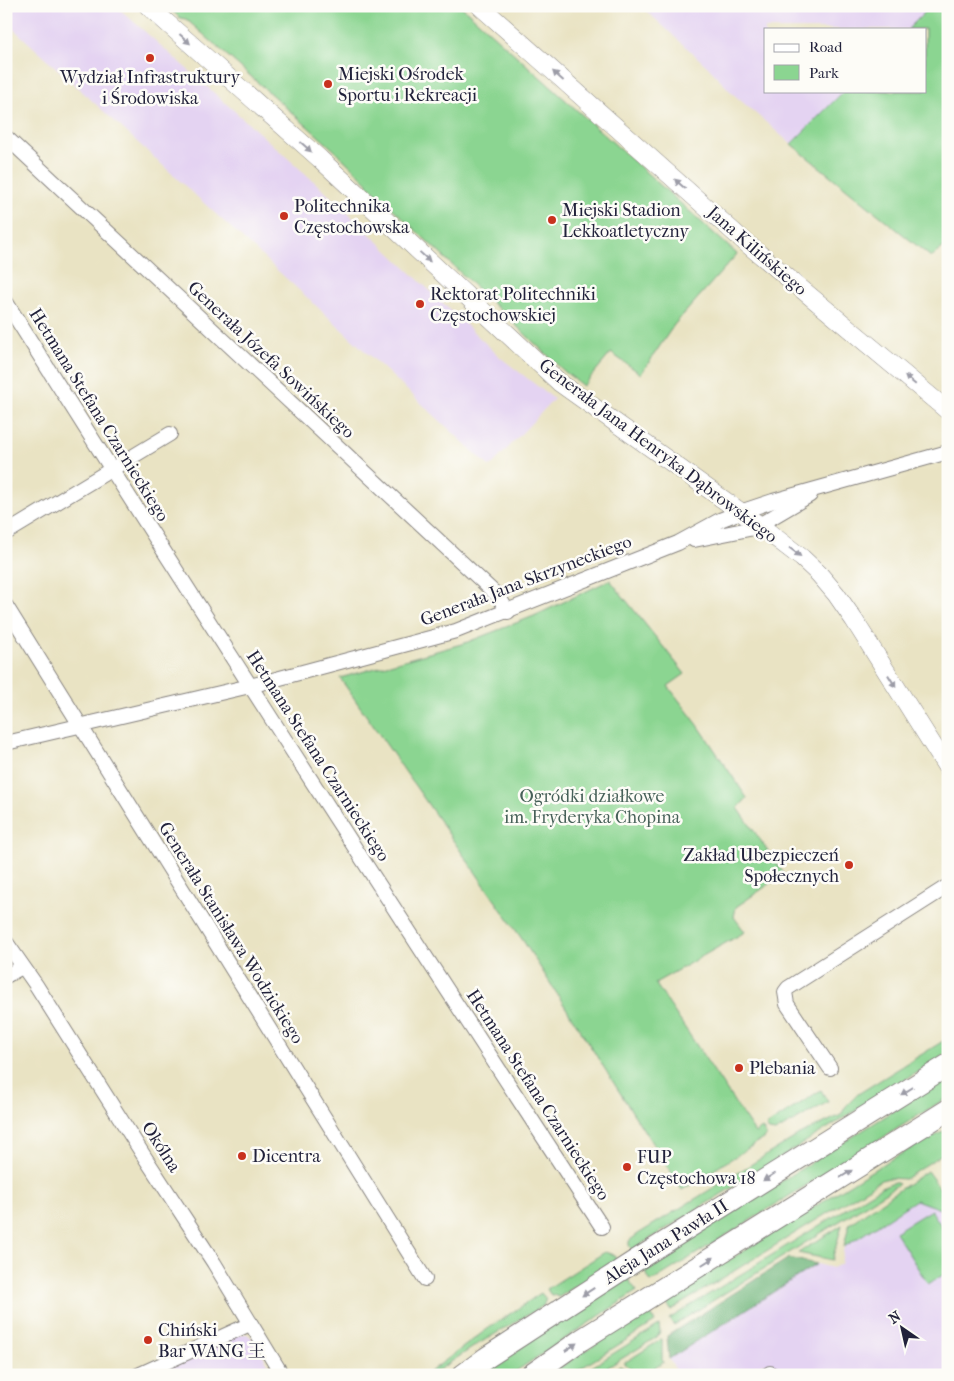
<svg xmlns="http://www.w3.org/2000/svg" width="954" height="1381" font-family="'IM FELL French Canon','Noto Serif SC',serif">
<rect width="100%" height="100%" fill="#fdfcf7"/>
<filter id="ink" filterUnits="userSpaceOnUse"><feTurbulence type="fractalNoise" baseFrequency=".02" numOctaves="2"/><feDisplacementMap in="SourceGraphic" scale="10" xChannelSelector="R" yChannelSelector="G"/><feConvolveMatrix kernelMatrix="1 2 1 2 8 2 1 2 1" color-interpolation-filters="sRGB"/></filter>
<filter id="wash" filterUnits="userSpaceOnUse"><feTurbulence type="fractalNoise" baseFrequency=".0096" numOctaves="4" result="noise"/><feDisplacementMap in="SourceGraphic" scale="20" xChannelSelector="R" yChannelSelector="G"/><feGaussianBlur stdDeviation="1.12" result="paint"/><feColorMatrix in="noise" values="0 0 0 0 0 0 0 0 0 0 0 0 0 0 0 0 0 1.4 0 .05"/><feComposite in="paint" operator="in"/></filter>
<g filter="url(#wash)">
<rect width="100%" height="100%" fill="#e9e3c3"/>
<g fill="#e4d3f2">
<path d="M 6,6 L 116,6 L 318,185 L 501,358 L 554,399 L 490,467 L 312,302 L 6,22 Z"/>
<path d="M 641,6 L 931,6 L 908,29 L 765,29 L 765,91 L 844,91 L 791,144 L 732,93 L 708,67 Z"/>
<path d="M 916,1200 L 948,1212 L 948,1375 L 771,1375 L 764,1363 L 744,1375 L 679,1375 L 669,1359 L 817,1264 L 833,1268 L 841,1264 L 844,1247 Z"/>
<path d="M 239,1334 L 247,1334 L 253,1339 L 275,1375 L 158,1375 L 156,1373 Z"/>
</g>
<g fill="#8bd591" stroke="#567c66">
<path d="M 167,6 L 461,6 L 737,254 L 674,325 L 641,374 L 611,353 L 583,386 L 564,371 L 368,185 L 368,183 L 333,149 L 186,19 L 180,18 Z"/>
<path d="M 931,6 L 948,6 L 948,244 L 931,257 L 791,144 L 844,91 L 925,91 L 925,29 L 908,29 Z"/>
<path d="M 610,580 L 685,674 L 668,686 L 698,725 L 747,798 L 738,808 L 784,874 L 736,907 L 734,917 L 745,932 L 655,983 L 755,1133 L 762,1128 L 766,1135 L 766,1137 L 682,1190 L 524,942 L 340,678 L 465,643 L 534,616 Z"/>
<path d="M 948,1038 L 948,1051 L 943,1056 L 632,1250 L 629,1245 L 629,1241 L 638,1234 L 799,1135 L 841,1115 L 846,1106 L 858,1094 Z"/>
<path d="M 948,1077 L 948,1097 L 651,1282 L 643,1268 Z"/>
<path d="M 821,1090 L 828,1102 L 775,1132 L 769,1131 L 766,1126 Z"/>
<path d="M 948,1129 L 948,1150 L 905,1179 L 889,1178 L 881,1180 L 671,1310 L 665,1300 L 886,1162 Z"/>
<path d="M 927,1171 L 948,1199 L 948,1212 L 916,1200 L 844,1247 L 849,1224 Z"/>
<path d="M 894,1182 L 899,1184 L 674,1325 L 669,1319 L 881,1187 Z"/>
<path d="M 931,1210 L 948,1236 L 948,1272 L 928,1284 L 895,1232 Z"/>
<path d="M 842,1225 L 832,1260 L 798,1253 Z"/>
<path d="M 605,1252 L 614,1255 L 617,1260 L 559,1297 L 550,1294 L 547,1289 Z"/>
<path d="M 627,1278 L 637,1291 L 510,1375 L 482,1375 L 553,1325 Z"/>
<path d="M 541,1293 L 546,1299 L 543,1306 L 478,1344 L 431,1375 L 426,1375 L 486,1330 Z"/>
<path d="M 649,1310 L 655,1322 L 570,1375 L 548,1375 Z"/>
<path d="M 659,1325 L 660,1332 L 657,1337 L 595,1375 L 579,1375 Z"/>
<path d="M 662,1339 L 662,1360 L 664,1362 C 642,1376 645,1379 624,1363 Z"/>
<path d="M 620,1366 L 632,1374 L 606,1375 Z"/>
</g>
<path fill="#70b67b" stroke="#496c5b" d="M 789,1258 L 817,1264 L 669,1359 L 667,1336 Z"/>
</g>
<g filter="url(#ink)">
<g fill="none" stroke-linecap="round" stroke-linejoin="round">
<defs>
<g id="minor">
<path d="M 6,137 L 499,597 L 508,612"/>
<path d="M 6,302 C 201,613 401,920 602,1227"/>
<path d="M 6,533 L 170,434"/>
<path d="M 694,540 L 749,529 L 759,525 L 810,495"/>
<path d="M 6,606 L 425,1279"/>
<path d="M 6,743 L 250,686 L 456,631 L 678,543 L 720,520 L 740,512 L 773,501 L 948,452"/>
<path d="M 6,942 L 36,985 L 144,1156 L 214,1263 L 282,1375"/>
<path d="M 6,976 L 22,967"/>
<path d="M 830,1068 L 787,1004 L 785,992 L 788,988 L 948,886"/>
<path d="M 138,1375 L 250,1324"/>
<path d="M 768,1375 L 770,1373"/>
</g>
<g id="tertiary">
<path d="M 148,6 L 320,159 L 560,383 L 759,525 L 802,558 L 819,574 L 836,594 L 854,620 L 948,769"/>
<path d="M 480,6 L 745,242 L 948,411"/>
</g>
<g id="primary">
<path d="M 463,1375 L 486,1358 L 635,1261 L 948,1065"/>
<path d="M 531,1375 L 581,1340 L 948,1110"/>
</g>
</defs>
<use href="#minor" stroke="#86827f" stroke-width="16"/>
<use href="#tertiary" stroke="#86827f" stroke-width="19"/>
<use href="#primary" stroke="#86827f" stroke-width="23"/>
<use href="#minor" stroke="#fff" stroke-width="14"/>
<use href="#tertiary" stroke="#fff" stroke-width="18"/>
<use href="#primary" stroke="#fff" stroke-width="21"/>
</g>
<defs><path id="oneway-solid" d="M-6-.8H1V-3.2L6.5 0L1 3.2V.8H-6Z" transform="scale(1.25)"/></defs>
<g fill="#9c9ca7">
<use href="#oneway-solid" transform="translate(185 39) rotate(42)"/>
<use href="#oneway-solid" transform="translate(558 76) rotate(-138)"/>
<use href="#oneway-solid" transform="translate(306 147) rotate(42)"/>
<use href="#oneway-solid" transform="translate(680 184) rotate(-138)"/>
<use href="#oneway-solid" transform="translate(425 257) rotate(43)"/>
<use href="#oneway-solid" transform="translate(910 380) rotate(-140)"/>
<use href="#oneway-solid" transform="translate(795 552) rotate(37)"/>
<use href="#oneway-solid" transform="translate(892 681) rotate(58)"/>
<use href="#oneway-solid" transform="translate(907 1091) rotate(148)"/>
<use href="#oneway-solid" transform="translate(846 1174) rotate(-32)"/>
<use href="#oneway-solid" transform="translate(769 1177) rotate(148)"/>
<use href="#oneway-solid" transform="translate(708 1261) rotate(-32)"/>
<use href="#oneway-solid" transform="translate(588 1292) rotate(147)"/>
<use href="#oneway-solid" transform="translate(571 1347) rotate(-34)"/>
</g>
</g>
<g fill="#c8321e" stroke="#fdfcf7" stroke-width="2">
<circle cx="150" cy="58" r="5"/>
<circle cx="328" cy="84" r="5"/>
<circle cx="284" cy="216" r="5"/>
<circle cx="552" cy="220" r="5"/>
<circle cx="420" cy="304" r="5"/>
<circle cx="849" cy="865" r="5"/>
<circle cx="739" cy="1068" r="5"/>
<circle cx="242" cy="1156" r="5"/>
<circle cx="627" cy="1167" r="5"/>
<circle cx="148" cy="1340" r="5"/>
</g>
<g text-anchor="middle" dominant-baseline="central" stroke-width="5" stroke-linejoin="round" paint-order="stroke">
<g font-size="18" fill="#22223b" stroke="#fdfcf7" text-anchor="start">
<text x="338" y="74">Miejski Ośrodek<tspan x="338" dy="21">Sportu i Rekreacji</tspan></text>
<text x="150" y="77" text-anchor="middle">Wydział Infrastruktury<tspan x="150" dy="21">i Środowiska</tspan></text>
<text x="294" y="206">Politechnika<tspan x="294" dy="21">Częstochowska</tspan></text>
<text x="562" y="210">Miejski Stadion<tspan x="562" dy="21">Lekkoatletyczny</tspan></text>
<text x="430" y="294">Rektorat Politechniki<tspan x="430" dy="21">Częstochowskiej</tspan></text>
<text x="839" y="855" text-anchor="end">Zakład Ubezpieczeń<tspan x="839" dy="21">Społecznych</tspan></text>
<text x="749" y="1068">Plebania</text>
<text x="252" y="1156">Dicentra</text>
<text x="637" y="1157">FUP<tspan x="637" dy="21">Częstochowa 18</tspan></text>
<text x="158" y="1330">Chiński<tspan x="158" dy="21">Bar WANG 王</tspan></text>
</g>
<g font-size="18" fill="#22223b" stroke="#fdfcf7">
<text transform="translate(757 251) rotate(41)">Jana Kilińskiego</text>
<text transform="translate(271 360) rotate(43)">Generała Józefa Sowińskiego</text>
<text transform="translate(99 415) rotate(58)">Hetmana Stefana Czarnieckiego</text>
<text transform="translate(658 451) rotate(37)">Generała Jana Henryka Dąbrowskiego</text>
<text transform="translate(526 581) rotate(-21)">Generała Jana Skrzyneckiego</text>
<text transform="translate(318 756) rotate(57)">Hetmana Stefana Czarnieckiego</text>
<text transform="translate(231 933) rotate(58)">Generała Stanisława Wodzickiego</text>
<text transform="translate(538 1095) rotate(57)">Hetmana Stefana Czarnieckiego</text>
<text transform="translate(161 1147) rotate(57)">Okólna</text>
<text transform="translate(666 1242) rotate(-32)">Aleja Jana Pawła II</text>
</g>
<g font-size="18" fill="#476159" stroke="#fdfcf7">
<text x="592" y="796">Ogródki działkowe<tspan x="592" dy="21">im. Fryderyka Chopina</tspan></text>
</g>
</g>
<rect width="954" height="1381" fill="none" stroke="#fdfcf7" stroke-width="25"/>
<rect x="764" y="28" width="162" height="65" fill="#fdfcf7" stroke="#a5a5ac"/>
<rect x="774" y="44" width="25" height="8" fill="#ffffff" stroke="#a5a5ac"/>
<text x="809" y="52" font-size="15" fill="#22223b">Road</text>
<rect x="774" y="65" width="25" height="15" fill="#8bd591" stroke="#a5a5ac"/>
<text x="809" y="78" font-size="15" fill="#22223b">Park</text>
<g transform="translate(902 1328) rotate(326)" stroke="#fdfcf7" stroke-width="4" paint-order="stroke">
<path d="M0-4L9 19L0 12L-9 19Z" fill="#22223b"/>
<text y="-8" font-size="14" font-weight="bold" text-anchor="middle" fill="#22223b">N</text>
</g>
</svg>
